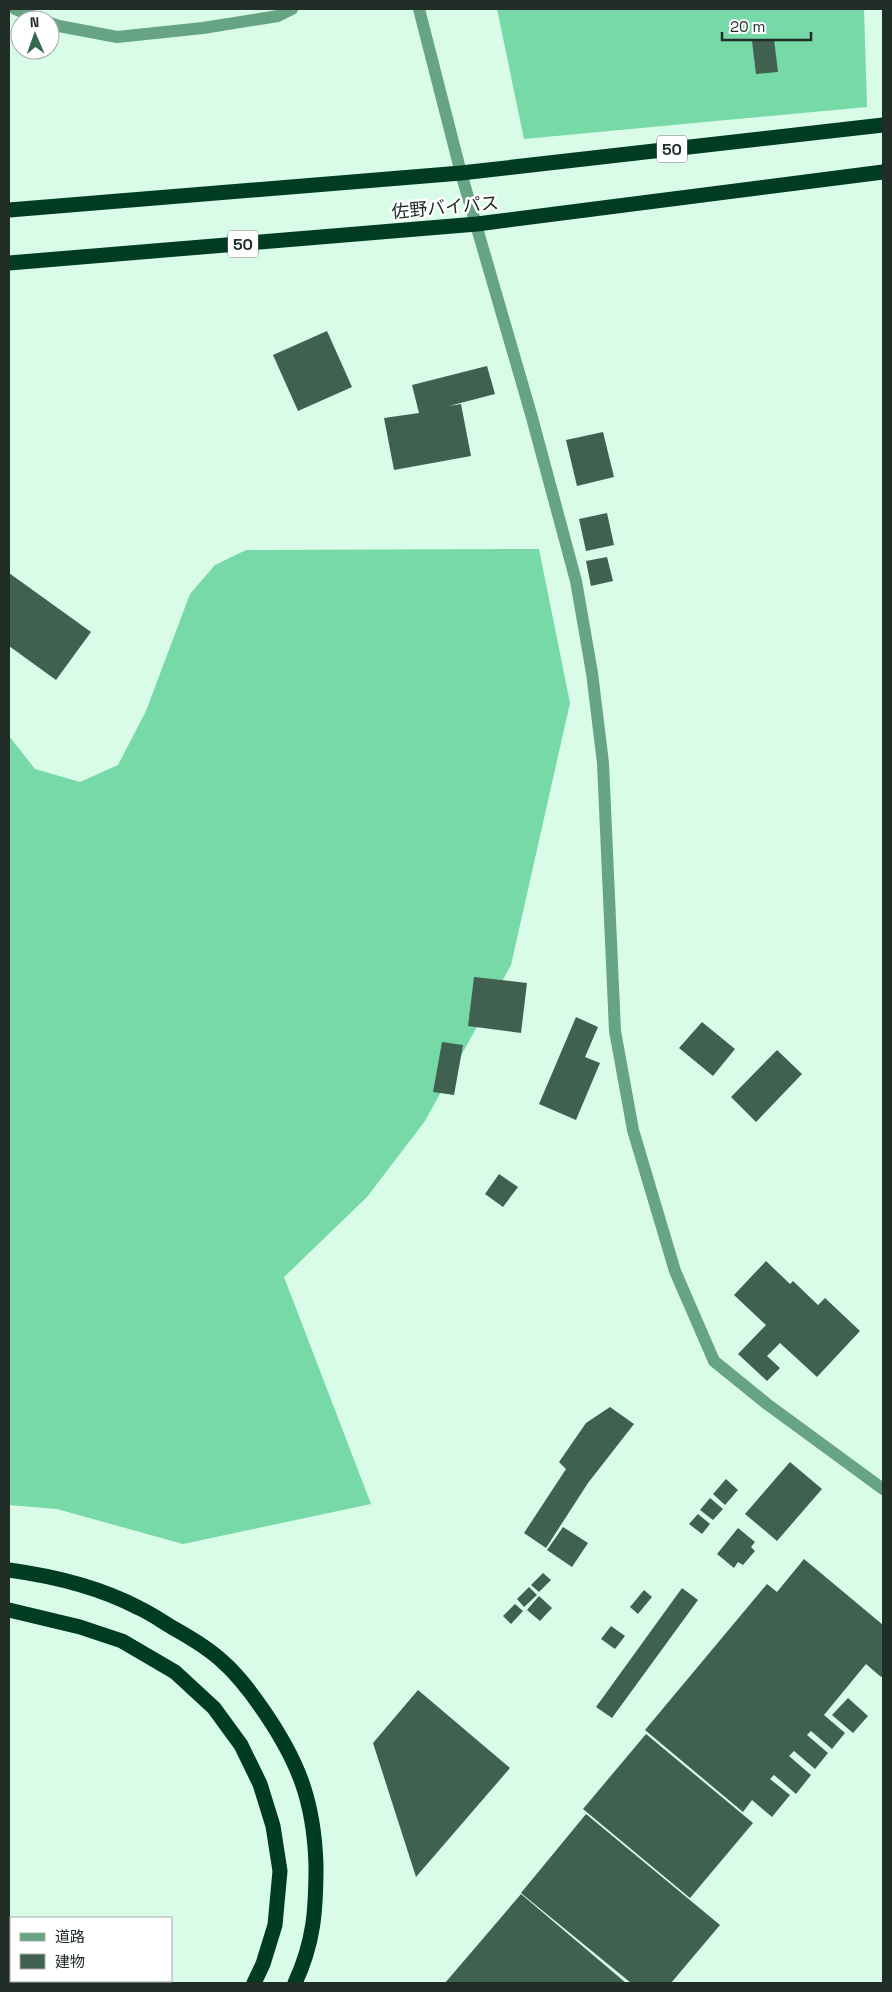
<svg xmlns="http://www.w3.org/2000/svg" width="892" height="1992" font-family="'Space Grotesk','Noto Sans JP',sans-serif">
<rect width="100%" height="100%" fill="#d8fce7"/>
<g fill="#77d9a8">
<path d="M 497,9 L 864,9 L 867,107 L 524,139 Z"/>
<path d="M 539,549 L 570,703 L 511,965 L 425,1121 L 367,1197 L 284,1277 L 371,1504 L 183,1544 L 57,1509 L 9,1505 L 9,736 L 35,769 L 80,782 L 118,765 L 146,711 L 190,594 L 215,565 L 246,550 Z"/>
</g>
<g fill="#416150">
<path d="M 774,39 L 778,72 L 756,74 L 752,41 Z"/>
<path d="M 327,331 L 352,387 L 298,411 L 273,355 Z"/>
<path d="M 487,366 L 495,394 L 449,406 L 461,404 L 471,456 L 394,470 L 384,418 L 419,413 L 412,385 Z"/>
<path d="M 603,432 L 614,477 L 577,486 L 566,440 Z"/>
<path d="M 607,513 L 614,545 L 586,551 L 579,519 Z"/>
<path d="M 607,557 L 613,581 L 591,586 L 586,561 Z"/>
<path d="M 9,573 L 91,632 L 56,680 L 9,646 Z"/>
<path d="M 474,977 L 527,983 L 521,1033 L 468,1026 Z"/>
<path d="M 576,1017 L 598,1027 L 585,1057 L 600,1063 L 576,1120 L 539,1104 Z"/>
<path d="M 702,1022 L 735,1049 L 713,1076 L 679,1048 Z"/>
<path d="M 442,1042 L 463,1045 L 454,1095 L 433,1092 Z"/>
<path d="M 777,1050 L 802,1074 L 756,1122 L 731,1097 Z"/>
<path d="M 499,1174 L 518,1187 L 503,1207 L 485,1194 Z"/>
<path d="M 766,1261 L 790,1284 L 793,1281 L 818,1305 L 825,1298 L 860,1331 L 817,1377 L 780,1343 L 767,1356 L 780,1368 L 767,1381 L 738,1354 L 766,1325 L 734,1295 Z"/>
<path d="M 610,1407 L 634,1424 L 588,1483 L 546,1548 L 524,1533 L 566,1469 L 559,1462 L 586,1423 Z"/>
<path d="M 790,1462 L 822,1489 L 777,1541 L 745,1514 Z"/>
<path d="M 726,1479 L 738,1490 L 725,1505 L 713,1494 Z"/>
<path d="M 710,1498 L 723,1509 L 713,1520 L 700,1510 Z"/>
<path d="M 698,1514 L 710,1524 L 702,1534 L 689,1524 Z"/>
<path d="M 563,1527 L 588,1543 L 572,1567 L 547,1550 Z"/>
<path d="M 738,1528 L 755,1542 L 751,1547 L 755,1551 L 743,1565 L 738,1562 L 734,1568 L 717,1554 Z"/>
<path d="M 804,1559 L 883,1625 L 883,1675 L 881,1677 L 866,1664 L 824,1715 L 845,1733 L 832,1749 L 811,1731 L 807,1735 L 828,1753 L 815,1769 L 794,1751 L 789,1756 L 811,1775 L 796,1794 L 774,1775 L 770,1779 L 790,1795 L 772,1817 L 752,1800 L 743,1812 L 645,1730 L 767,1584 L 777,1592 Z"/>
<path d="M 543,1573 L 551,1580 L 539,1592 L 531,1585 Z"/>
<path d="M 529,1587 L 537,1595 L 524,1607 L 517,1599 Z"/>
<path d="M 682,1588 L 698,1600 L 612,1718 L 596,1707 Z"/>
<path d="M 644,1590 L 652,1597 L 638,1614 L 630,1607 Z"/>
<path d="M 539,1596 L 552,1608 L 540,1621 L 527,1610 Z"/>
<path d="M 515,1604 L 523,1611 L 511,1624 L 503,1616 Z"/>
<path d="M 611,1626 L 625,1636 L 615,1649 L 601,1639 Z"/>
<path d="M 418,1690 L 510,1768 L 416,1877 L 373,1743 Z"/>
<path d="M 848,1698 L 868,1716 L 853,1733 L 832,1715 Z"/>
<path d="M 646,1734 L 753,1823 L 690,1898 L 583,1809 Z"/>
<path d="M 586,1814 L 720,1925 L 671,1983 L 631,1983 L 521,1893 Z"/>
<path d="M 521,1894 L 626,1983 L 445,1983 Z"/>
</g>
<g fill="none" stroke-linecap="round" stroke-linejoin="round">
<g stroke="#66a484" stroke-width="12">
<path d="M 15,9 L 42,20"/>
<path d="M 419,9 L 461,173 L 531,414 L 576,581 L 592,673 L 603,763 L 615,1031 L 633,1130 L 675,1271 L 714,1361 L 767,1404 L 883,1489"/>
<path d="M 50,23 L 59,26 L 117,37 L 203,28 L 278,16 L 292,9"/>
</g>
<g stroke="#003b24" stroke-width="15">
<path d="M 9,210 L 461,173 L 883,125"/>
<path d="M 9,263 L 477,224 L 883,172"/>
<path d="M 9,1570 C 53,1576 99,1587 139,1608 C 152,1614 163,1622 175,1629 C 191,1638 208,1648 222,1661 C 237,1674 250,1691 261,1707 C 298,1760 314,1800 316,1865 C 316,1910 314,1942 295,1983"/>
<path d="M 9,1610 L 80,1627 L 122,1641 L 175,1672 L 214,1708 L 241,1745 L 260,1784 L 273,1826 L 280,1871 L 275,1925 L 263,1964 L 254,1983"/>
</g>
</g>
<g text-anchor="middle" dominant-baseline="central" stroke-width="5" stroke-linejoin="round" paint-order="stroke">
<g fill="#fff" stroke="#646d68" stroke-width="1">
<rect x="657" y="135.5" width="30" height="27" rx="4"/>
<rect x="228" y="230.5" width="30" height="27" rx="4"/>
</g>
<g font-size="16" font-weight="bold" fill="#212e27">
<text x="672" y="149">50</text>
<text x="243" y="244">50</text>
</g>
<g font-size="18" fill="#212e27" stroke="#fff">
<text transform="translate(445 207) rotate(-5)">佐野バイパス</text>
</g>
</g>
<rect width="892" height="1992" fill="none" stroke="#212e27" stroke-width="20"/>
<rect x="10" y="1917" width="162" height="65" fill="#ffffff" stroke="#a6aba9"/>
<rect x="20" y="1933" width="25" height="8" fill="#66a484" stroke="#a6aba9"/>
<text x="55" y="1942" font-size="15" fill="#212e27">道路</text>
<rect x="20" y="1954" width="25" height="15" fill="#416150" stroke="#a6aba9"/>
<text x="55" y="1967" font-size="15" fill="#212e27">建物</text>
<g transform="translate(35 35) rotate(358)"><circle r="24" fill="#ffffff" stroke="#a6aba9"/>
<path d="M0-4L9 19L0 12L-9 19Z" fill="#33694f"/>
<text y="-8" font-size="14" font-weight="bold" text-anchor="middle" fill="#212e27">N</text>
</g>
<path d="M722 32v8h89v-8" fill="none" stroke="#212e27" stroke-width="2.5"/>
<text x="730" y="32" font-size="15" fill="#212e27" stroke="#ffffff" stroke-width="4" paint-order="stroke">20 m</text>
</svg>
